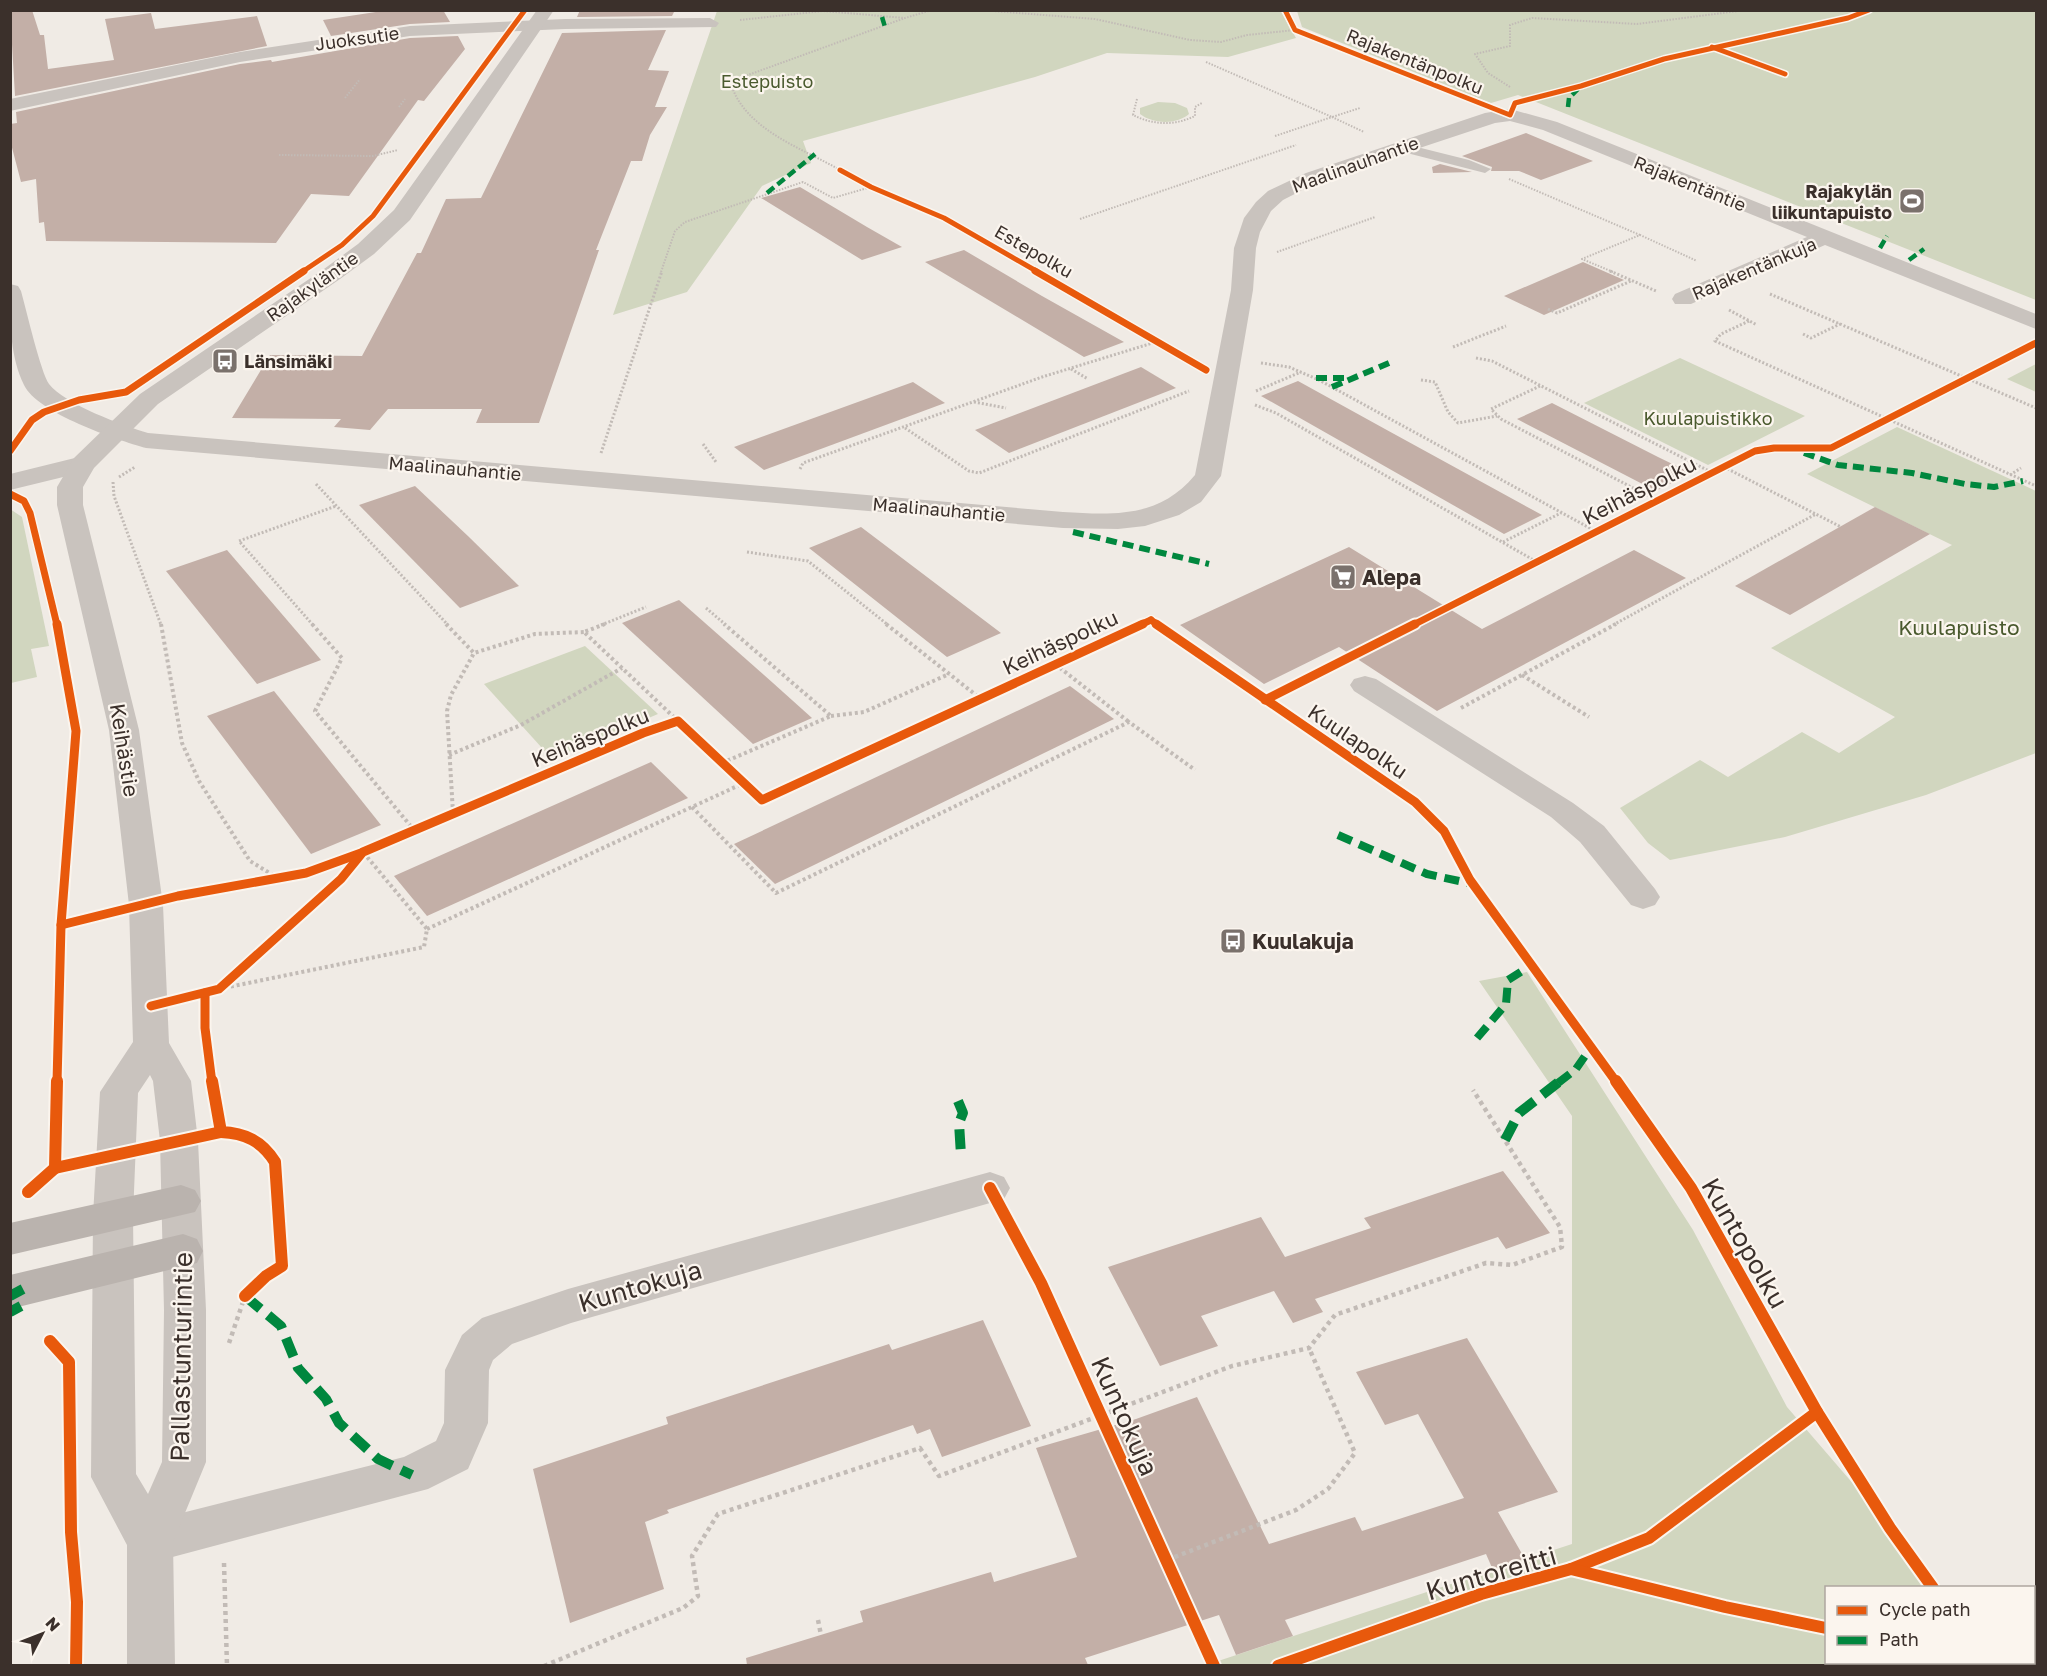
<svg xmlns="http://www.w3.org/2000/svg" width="2047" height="1676" font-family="'Golos Text',sans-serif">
<rect width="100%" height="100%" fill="#f0ebe5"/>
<g fill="#d1d6bf">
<path d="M 1280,10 L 1296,38 L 1228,57 L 1107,53 L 1035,77 L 803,141 L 811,163 L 762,186 L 687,292 L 613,315 L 717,11 Z"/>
<path d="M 1297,11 L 2036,11 L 2036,300 L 1518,95 L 1491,103 L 1302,27 Z"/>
<path d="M 1158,102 L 1175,103 L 1187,108 L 1189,114 C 1176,125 1153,124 1140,114 L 1140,108 Z"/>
<path d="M 1680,358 L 1805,416 L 1708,465 L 1584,403 Z"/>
<path d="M 2036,364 L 2036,392 L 2007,379 Z"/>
<path d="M 1897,427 L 2036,491 L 2036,753 L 1926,795 L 1785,837 L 1670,860 L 1648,843 L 1620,808 L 1700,760 L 1728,777 L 1802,732 L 1839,753 L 1895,717 L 1771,648 L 1952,545 L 1807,474 Z"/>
<path d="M 10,509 L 22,517 L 49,646 L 31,649 L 37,677 L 11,683 Z"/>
<path d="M 585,646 L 658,714 L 552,759 L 484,684 Z"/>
<path d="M 1527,972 L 1693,1230 L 1787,1407 L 1942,1587 L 1826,1588 L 1826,1662 L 2034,1662 L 2034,1637 L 2036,1637 L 2036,1665 L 1206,1665 L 1572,1544 L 1572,1116 L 1479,981 Z"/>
</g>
<g fill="#c3afa7">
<path d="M 10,10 L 32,10 L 40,35 L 44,35 L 48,69 L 114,60 L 105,19 L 151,13 L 155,29 L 257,16 L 267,46 L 15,96 Z"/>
<path d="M 389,10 L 443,10 L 450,22 L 410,24 L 331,36 L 323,20 Z"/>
<path d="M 580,10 L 675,10 L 672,16 L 577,17 Z"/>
<path d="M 666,30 L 648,70 L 669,71 L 655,107 L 667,107 L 650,135 L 642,161 L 631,161 L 596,250 L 599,250 L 539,423 L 476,423 L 482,409 L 388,409 L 370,430 L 334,427 L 341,419 L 232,418 L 270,355 L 362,356 L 417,253 L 421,253 L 446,199 L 481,198 L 562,33 Z"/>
<path d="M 458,36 L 465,49 L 424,101 L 418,100 L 349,196 L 311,194 L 276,243 L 46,241 L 44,222 L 39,223 L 36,179 L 21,182 L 10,140 L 10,124 L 17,123 L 16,112 L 240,64 L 271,60 L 272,62 L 410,38 Z"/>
<path d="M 1526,133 L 1593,161 L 1541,180 L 1519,171 L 1491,171 L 1492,167 L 1462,156 Z"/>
<path d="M 1440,164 L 1472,172 L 1433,173 L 1432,167 Z"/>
<path d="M 800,187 L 867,227 L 902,247 L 862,260 L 761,198 Z"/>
<path d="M 964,250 L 1042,296 L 1124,342 L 1084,357 L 925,262 Z"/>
<path d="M 1583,262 L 1624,280 L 1544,315 L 1504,296 Z"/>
<path d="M 1141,367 L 1176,388 L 1009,453 L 975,430 Z"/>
<path d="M 1298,381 L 1385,429 L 1542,515 L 1504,534 L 1261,396 Z"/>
<path d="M 913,382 L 945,403 L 764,470 L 734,447 Z"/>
<path d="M 1552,403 L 1658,457 L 1691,473 L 1656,491 L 1517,419 Z"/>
<path d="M 415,486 L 469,537 L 519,586 L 460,608 L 359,505 Z"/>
<path d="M 1875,507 L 1930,534 L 1790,615 L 1735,586 Z"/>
<path d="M 861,527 L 964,605 L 1001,633 L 947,657 L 809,548 Z"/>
<path d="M 1349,547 L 1482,629 L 1634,550 L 1686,578 L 1437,711 L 1339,647 L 1264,684 L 1180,625 Z"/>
<path d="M 227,550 L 305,641 L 321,660 L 257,684 L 166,571 Z"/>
<path d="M 679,600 L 773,683 L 812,718 L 753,744 L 622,623 Z"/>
<path d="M 1070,686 L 1114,719 L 775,884 L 734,844 Z"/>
<path d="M 274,691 L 306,731 L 381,825 L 311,854 L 207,716 Z"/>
<path d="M 651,762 L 688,798 L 427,916 L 394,876 Z"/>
<path d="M 1503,1171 L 1550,1233 L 1506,1249 L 1498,1237 L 1315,1299 L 1323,1312 L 1293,1323 L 1274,1291 L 1201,1316 L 1218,1346 L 1160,1366 L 1108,1267 L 1261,1217 L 1285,1257 L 1371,1228 L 1364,1218 Z"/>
<path d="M 983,1320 L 1031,1426 L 942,1457 L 930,1429 L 917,1434 L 913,1425 L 667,1510 L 669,1513 L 645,1522 L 664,1589 L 570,1623 L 533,1469 L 668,1424 L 666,1417 L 889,1344 L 892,1350 Z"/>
<path d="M 1467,1338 L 1558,1492 L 1498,1512 L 1525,1559 L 1493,1570 L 1486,1554 L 1285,1620 L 1293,1636 L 1236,1655 L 1219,1615 L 1085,1658 L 1088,1665 L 747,1665 L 746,1658 L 863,1622 L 860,1611 L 991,1572 L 994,1582 L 1077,1557 L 1036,1448 L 1136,1419 L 1197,1397 L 1269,1544 L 1355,1517 L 1362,1531 L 1464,1498 L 1418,1414 L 1385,1425 L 1356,1372 Z"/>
</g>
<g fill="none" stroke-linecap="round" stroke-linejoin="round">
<g stroke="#c2bbb6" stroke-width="2" stroke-dasharray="1.5 1.5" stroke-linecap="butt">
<path d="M 980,10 L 1095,19 L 1190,40 L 1221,42 L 1247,35 L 1295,30"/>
<path d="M 740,20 L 823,11 L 905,18 L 932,10"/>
<path d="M 1206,62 L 1332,117 L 1360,108"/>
<path d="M 1510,87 L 1488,73 L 1475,54 L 1510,46 L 1510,25 L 1532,18 L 1637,24 L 1746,10"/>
<path d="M 345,98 L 360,79"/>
<path d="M 1137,99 L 1133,115 C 1153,125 1174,126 1195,116 L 1195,107 L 1202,103"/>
<path d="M 399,107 L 405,99"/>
<path d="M 1275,136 L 1332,117 L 1364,132"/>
<path d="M 279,155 L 373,156 L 398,150"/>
<path d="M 840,170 C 802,148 748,131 732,87 L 737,79 L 905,18"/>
<path d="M 1509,179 L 1640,235"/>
<path d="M 1080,219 L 1296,145"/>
<path d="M 1277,252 L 1375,217"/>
<path d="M 661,272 L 675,231 L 685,222 L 803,182 L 833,198 L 871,187"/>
<path d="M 1613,272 L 1582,259 L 1640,235 L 1697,261"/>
</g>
<g stroke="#c2bbb6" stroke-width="3" stroke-dasharray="2 2" stroke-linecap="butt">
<path d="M 1610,271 L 1656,291"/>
<path d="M 1770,294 L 2036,408"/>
<path d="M 1548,309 L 1557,313 L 1631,281"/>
<path d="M 1729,310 L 1757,325"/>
<path d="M 1749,321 L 1721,334 L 1715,341 L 2036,486"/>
<path d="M 1803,334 L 1811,338 L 1840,324"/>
<path d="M 1453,347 L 1506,326"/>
<path d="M 1476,358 L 1492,361 L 1713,473"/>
<path d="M 1261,363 L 1289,367 L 1319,380 L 1597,532"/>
<path d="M 1071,369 L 1088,379"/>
<path d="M 1421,380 L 1435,382 L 1448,412 L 1458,423 L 1497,416"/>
<path d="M 1540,386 L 1491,409 L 1501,419 L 1658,501"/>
<path d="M 1256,391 L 1301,372"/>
<path d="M 974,402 L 1006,408"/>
<path d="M 1255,405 L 1276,413 L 1537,562"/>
<path d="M 905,428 L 969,471 L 979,473 L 1189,391"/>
<path d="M 703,444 L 716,462"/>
<path d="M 601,453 L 662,271"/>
<path d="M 1724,467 L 1841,527"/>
<path d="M 800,469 L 803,463 L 1042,377 L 1159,341"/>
<path d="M 2010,475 L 2021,468"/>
<path d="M 119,477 L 135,467"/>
<path d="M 113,482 L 114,496 L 161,625"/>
<path d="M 316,484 L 448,625"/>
<path d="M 1503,542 L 1561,513"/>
<path d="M 747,552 L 808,561 L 888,625"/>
<path d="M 706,608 L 726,625"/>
<path d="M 313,625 L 239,541 L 336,506"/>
<path d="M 601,625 L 646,607"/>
<path d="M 1613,625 L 1816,514"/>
</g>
<g stroke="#c2bbb6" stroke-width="4" stroke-dasharray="3 3" stroke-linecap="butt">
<path d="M 161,624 L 182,743 L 199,781 L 250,861 L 276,877"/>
<path d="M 312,624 L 342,658 L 315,711 L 414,830"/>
<path d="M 446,624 L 474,653 L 535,634 L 584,632"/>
<path d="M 605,624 L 584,632 L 678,721"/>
<path d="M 886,624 L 981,699"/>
<path d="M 1055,664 L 1129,722"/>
<path d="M 1522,675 L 1589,717"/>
<path d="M 1461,708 L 1616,624"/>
<path d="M 831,716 L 864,712 L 949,674"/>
<path d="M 449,755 L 521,725 L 622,668"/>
<path d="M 722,763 L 831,716 L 724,624"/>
<path d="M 692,807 L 776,893 L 1129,722 L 1195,770"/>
<path d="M 453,813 L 447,711 L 451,695 L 474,653"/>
<path d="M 427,929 L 744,783"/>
<path d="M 219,989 L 424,947 L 427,929 L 363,852"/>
</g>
<g stroke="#c2bbb6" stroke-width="4.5" stroke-dasharray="4 4" stroke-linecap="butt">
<path d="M 229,1343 L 245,1296"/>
<path d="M 1167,1560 L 1296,1510 L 1328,1489 L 1355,1453 L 1309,1348"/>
<path d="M 224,1563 L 227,1666"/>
<path d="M 818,1620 L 821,1635"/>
<path d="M 544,1666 L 683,1608 L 698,1596 L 692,1556 L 718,1514 L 920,1448 L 939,1476 L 1232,1366 L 1309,1348 L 1335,1315 L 1486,1263 L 1512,1265 L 1562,1247 L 1560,1227 L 1473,1090"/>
</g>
<path fill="#c9c3be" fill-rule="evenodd" d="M 1401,143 L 1469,160 L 1491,169 L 1485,173 L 1407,153 L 1395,147 Z"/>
<g fill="#c9c3be" fill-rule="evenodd">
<path d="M 710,18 L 719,23 L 716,27 L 565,29 L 410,36 L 240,62 L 10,111 L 10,99 L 240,52 L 410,26 L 565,19 Z"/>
<path d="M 1510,109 L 1557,122 L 2036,314 L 2036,329 L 1825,245 L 1691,304 L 1675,304 L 1672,299 L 1675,294 L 1807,237 L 1543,130 L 1510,121 L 1495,123 L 1320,181 L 1283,200 L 1271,211 L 1260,232 L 1256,248 L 1253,290 L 1221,476 L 1201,502 L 1179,515 L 1145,526 L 1118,529 L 1063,528 L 146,448 C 117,440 37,413 24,385 C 9,354 10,318 10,284 L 18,286 L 21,291 C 26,309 41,373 49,384 C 64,404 124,426 148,433 L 1063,512 C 1115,515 1159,518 1195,475 L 1231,290 L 1234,248 L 1244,218 L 1256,202 L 1268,191 L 1306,173 L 1485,113 Z"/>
<path d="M 83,456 L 92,458 L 96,464 L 92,470 L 10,490 L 10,474 Z"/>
<path d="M 1365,676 L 1376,679 L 1573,803 L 1604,826 L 1655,889 L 1660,897 L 1655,905 L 1643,909 L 1631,905 L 1580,842 L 1551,817 L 1354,691 L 1350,685 L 1354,679 Z"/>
<path d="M 990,1172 L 1004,1177 L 1010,1188 L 1004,1199 L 571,1323 L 512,1344 L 493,1360 L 489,1370 L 488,1423 L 468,1469 L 428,1489 L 150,1563 L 134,1557 L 127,1542 L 134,1527 L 150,1521 L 404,1457 L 436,1441 L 444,1423 L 445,1370 L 462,1335 L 482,1318 L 568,1289 Z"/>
</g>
<path fill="#c9c3be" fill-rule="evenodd" d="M 537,10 L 554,10 L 410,220 L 374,254 L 340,279 L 158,404 L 94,468 L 83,487 L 83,505 L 139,730 L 163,905 L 169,1043 L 191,1081 L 198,1141 L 206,1310 L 206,1462 L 173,1542 L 175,1666 L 127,1666 L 127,1545 L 91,1477 L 93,1216 L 100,1092 L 133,1042 L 129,905 L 109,730 L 57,505 L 57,487 L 74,458 L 140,394 L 324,269 L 358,244 L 394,210 ZM 150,1075 L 153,1081 L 160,1141 L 164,1310 L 162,1462 L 148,1494 L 136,1474 L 133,1216 L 138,1093 Z"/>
<g fill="#bab3ae" fill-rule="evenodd">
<path d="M 181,1185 L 195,1190 L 201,1201 L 195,1212 L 10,1255 L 10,1223 Z"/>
<path d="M 183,1234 L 197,1239 L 203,1251 L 197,1263 L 10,1309 L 10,1275 Z"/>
</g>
<g stroke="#00873e" stroke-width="4.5" stroke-dasharray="9 4.5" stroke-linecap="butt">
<path d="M 882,17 L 885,27"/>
<path d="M 1568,107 L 1569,98 L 1578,89"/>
<path d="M 767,193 L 815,154"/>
<path d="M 1880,248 L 1887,236"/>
<path d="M 1909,260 L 1924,249"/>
</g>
<g stroke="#00873e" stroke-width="6" stroke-dasharray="11 6" stroke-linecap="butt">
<path d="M 1316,378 L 1347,378"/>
<path d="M 1332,387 L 1389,363"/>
<path d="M 1804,453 L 1838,465 L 1912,473 L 1965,484 L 1994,487 L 2023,481"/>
<path d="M 1073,532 L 1209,564"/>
</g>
<g stroke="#00873e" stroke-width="8" stroke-dasharray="15 8" stroke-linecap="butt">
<path d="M 1338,835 L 1427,874 L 1473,884"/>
<path d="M 1477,1038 L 1506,1004 L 1508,980 L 1533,964"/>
<path d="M 1558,1083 L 1576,1069 L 1592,1046"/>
</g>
<g stroke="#00873e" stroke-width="10" stroke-dasharray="20 10" stroke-linecap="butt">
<path d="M 958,1101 L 963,1113 L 959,1123 L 961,1155"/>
<path d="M 1505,1140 L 1519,1113 L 1560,1081"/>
<path d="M 10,1296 L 23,1289"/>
<path d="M 245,1296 L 281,1326 L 298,1368 L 326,1399 L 339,1423 L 378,1459 L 412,1475"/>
<path d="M 10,1312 L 21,1306"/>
</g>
<defs>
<g id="cycleway-far3">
<path d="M 1285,10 L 1295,30 L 1510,115 L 1515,103 L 1581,86 L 1664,59 L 1848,18 L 1869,10"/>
<path d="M 1712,47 L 1785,74"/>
<path d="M 840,170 L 871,187 L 944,218 L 1038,272"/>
<path d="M 302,272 L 342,245 L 373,216 L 525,10"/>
</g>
<g id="cycleway-far2">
<path d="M 1035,271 L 1206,370"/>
<path d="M 10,451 L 32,420 L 44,412 L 79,400 L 126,392 L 304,271"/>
<path d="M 10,494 L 24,501 L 30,513 L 57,625"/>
<path d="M 1151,620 L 1158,625"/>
<path d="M 1140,625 L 1151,620"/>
<path d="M 1413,625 L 1755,451 L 1774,448 L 1831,448 L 2036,343"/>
</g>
<g id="cycleway-far1">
<path d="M 57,624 L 76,731 L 61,925 L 57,1083"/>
<path d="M 1156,624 L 1415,802 L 1444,831 L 1470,880 L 1617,1083"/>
<path d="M 1265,700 L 1415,624"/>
<path d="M 61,925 L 178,896 L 306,873 L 361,853"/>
<path d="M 205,993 L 205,1028 L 212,1083"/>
<path d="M 151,1006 L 219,989 L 341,879 L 363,852 L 643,733 L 678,721 L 762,800 L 1143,624"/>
</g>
<g id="cycleway">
<path d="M 212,1081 L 221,1132 C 245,1133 262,1141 275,1162 L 282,1266 L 266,1276 L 245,1296"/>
<path d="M 1616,1081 L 1691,1188 L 1817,1412 L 1890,1528 L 1933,1588"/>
<path d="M 55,1168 L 221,1132"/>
<path d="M 990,1188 L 1041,1283 L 1214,1666"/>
<path d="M 28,1192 L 55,1168 L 57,1081"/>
<path d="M 50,1341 L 69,1362 L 71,1532 L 77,1602 L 76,1666"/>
<path d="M 1571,1569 L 1649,1538 L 1817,1412"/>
<path d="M 1278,1666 L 1481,1594 L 1571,1569 L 1725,1607 L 1826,1628"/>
</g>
</defs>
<use href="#cycleway-far3" stroke="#fbf5ee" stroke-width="8"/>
<use href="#cycleway-far2" stroke="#fbf5ee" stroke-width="10"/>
<use href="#cycleway-far1" stroke="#fbf5ee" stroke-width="13"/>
<use href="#cycleway" stroke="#fbf5ee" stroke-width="16"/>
<use href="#cycleway-far3" stroke="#e8590c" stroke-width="5"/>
<use href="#cycleway-far2" stroke="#e8590c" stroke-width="7"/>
<use href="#cycleway-far1" stroke="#e8590c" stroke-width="9"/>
<use href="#cycleway" stroke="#e8590c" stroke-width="12"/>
</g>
<defs>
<symbol id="stadium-square" viewBox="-11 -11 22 22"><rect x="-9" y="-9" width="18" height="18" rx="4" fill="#7a716c" stroke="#fbf5ee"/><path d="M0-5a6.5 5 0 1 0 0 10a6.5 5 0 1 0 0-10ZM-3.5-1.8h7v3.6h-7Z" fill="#fff"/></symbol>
<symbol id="bus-square" viewBox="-11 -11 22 22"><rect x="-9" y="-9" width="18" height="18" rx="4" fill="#7a716c" stroke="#fbf5ee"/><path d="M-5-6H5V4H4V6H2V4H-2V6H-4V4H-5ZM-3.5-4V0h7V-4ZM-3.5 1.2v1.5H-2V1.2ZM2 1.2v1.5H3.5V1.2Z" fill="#fff"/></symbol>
<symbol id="supermarket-square" viewBox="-11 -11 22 22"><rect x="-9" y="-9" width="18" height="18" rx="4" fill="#7a716c" stroke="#fbf5ee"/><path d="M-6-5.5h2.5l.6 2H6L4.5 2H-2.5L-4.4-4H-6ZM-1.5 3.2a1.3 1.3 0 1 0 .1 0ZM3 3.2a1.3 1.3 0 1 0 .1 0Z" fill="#fff"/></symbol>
</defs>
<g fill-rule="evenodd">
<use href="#stadium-square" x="1897" y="186" width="30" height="30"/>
<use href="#bus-square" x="210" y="346" width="30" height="30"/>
<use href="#supermarket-square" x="1328" y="562" width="30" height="30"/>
<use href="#bus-square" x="1218" y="926" width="30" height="30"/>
</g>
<g text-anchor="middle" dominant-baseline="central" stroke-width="4.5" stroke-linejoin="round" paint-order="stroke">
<g font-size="18" fill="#3b302b" stroke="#fbf5ee">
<text transform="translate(357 38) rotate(-8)">Juoksutie</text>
<text transform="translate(1415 61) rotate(22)">Rajakentänpolku</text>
<text transform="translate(1355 164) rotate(-20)">Maalinauhantie</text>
<text transform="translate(1690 183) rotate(22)">Rajakentäntie</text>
<text transform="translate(1034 251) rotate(30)">Estepolku</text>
<text transform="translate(1754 268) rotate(-23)">Rajakentänkuja</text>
<text transform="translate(312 286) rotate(-35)">Rajakyläntie</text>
<text transform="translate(455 468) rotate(5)">Maalinauhantie</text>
<text transform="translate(939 509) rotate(5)">Maalinauhantie</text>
</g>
<g font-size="18" fill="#4a5a2e" stroke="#fbf5ee">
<text x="767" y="81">Estepuisto</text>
<text x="1708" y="418">Kuulapuistikko</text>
</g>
<g font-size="18" font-weight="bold" fill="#3b302b" stroke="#fbf5ee" text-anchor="end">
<text x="1892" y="191">Rajakylän<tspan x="1892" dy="21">liikuntapuisto</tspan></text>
<text x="244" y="361" text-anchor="start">Länsimäki</text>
</g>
<g font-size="21" fill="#3b302b" stroke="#fbf5ee">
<text transform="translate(1639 490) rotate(-27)">Keihäspolku</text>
<text transform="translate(1060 642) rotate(-25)">Keihäspolku</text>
<text transform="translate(590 737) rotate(-22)">Keihäspolku</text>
<text transform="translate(1358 741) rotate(34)">Kuulapolku</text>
<text transform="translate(125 750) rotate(81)">Keihästie</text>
</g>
<g font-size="21" font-weight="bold" fill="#3b302b" stroke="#fbf5ee" text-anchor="start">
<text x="1362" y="577">Alepa</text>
<text x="1252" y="941">Kuulakuja</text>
</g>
<g font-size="21" fill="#4a5a2e" stroke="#fbf5ee">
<text x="1959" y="627">Kuulapuisto</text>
</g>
<g font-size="26" fill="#3b302b" stroke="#fbf5ee">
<text transform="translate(1745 1243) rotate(60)">Kuntopolku</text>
<text transform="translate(640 1286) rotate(-16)">Kuntokuja</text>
<text transform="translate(181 1357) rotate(-89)">Pallastunturintie</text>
<text transform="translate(1125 1416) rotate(66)">Kuntokuja</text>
<text transform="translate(1491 1573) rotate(-16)">Kuntoreitti</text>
</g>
</g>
<rect width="2047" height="1676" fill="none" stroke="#3b302b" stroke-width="24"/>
<rect x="1825" y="1586" width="210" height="78" fill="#fbf5ee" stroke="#aea6a0" stroke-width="1.5"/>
<rect x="1837" y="1606" width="30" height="9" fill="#e8590c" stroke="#aea6a0" stroke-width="1.5"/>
<text x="1879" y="1616" font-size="18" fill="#3b302b">Cycle path</text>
<rect x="1837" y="1636" width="30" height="9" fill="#00873e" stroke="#aea6a0" stroke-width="1.5"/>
<text x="1879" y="1646" font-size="18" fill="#3b302b">Path</text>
<g transform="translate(42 1634) rotate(48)" stroke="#fbf5ee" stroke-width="4.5" paint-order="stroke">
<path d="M0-4.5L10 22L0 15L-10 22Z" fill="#3b302b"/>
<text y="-9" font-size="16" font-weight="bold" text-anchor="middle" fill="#3b302b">N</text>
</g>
</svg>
